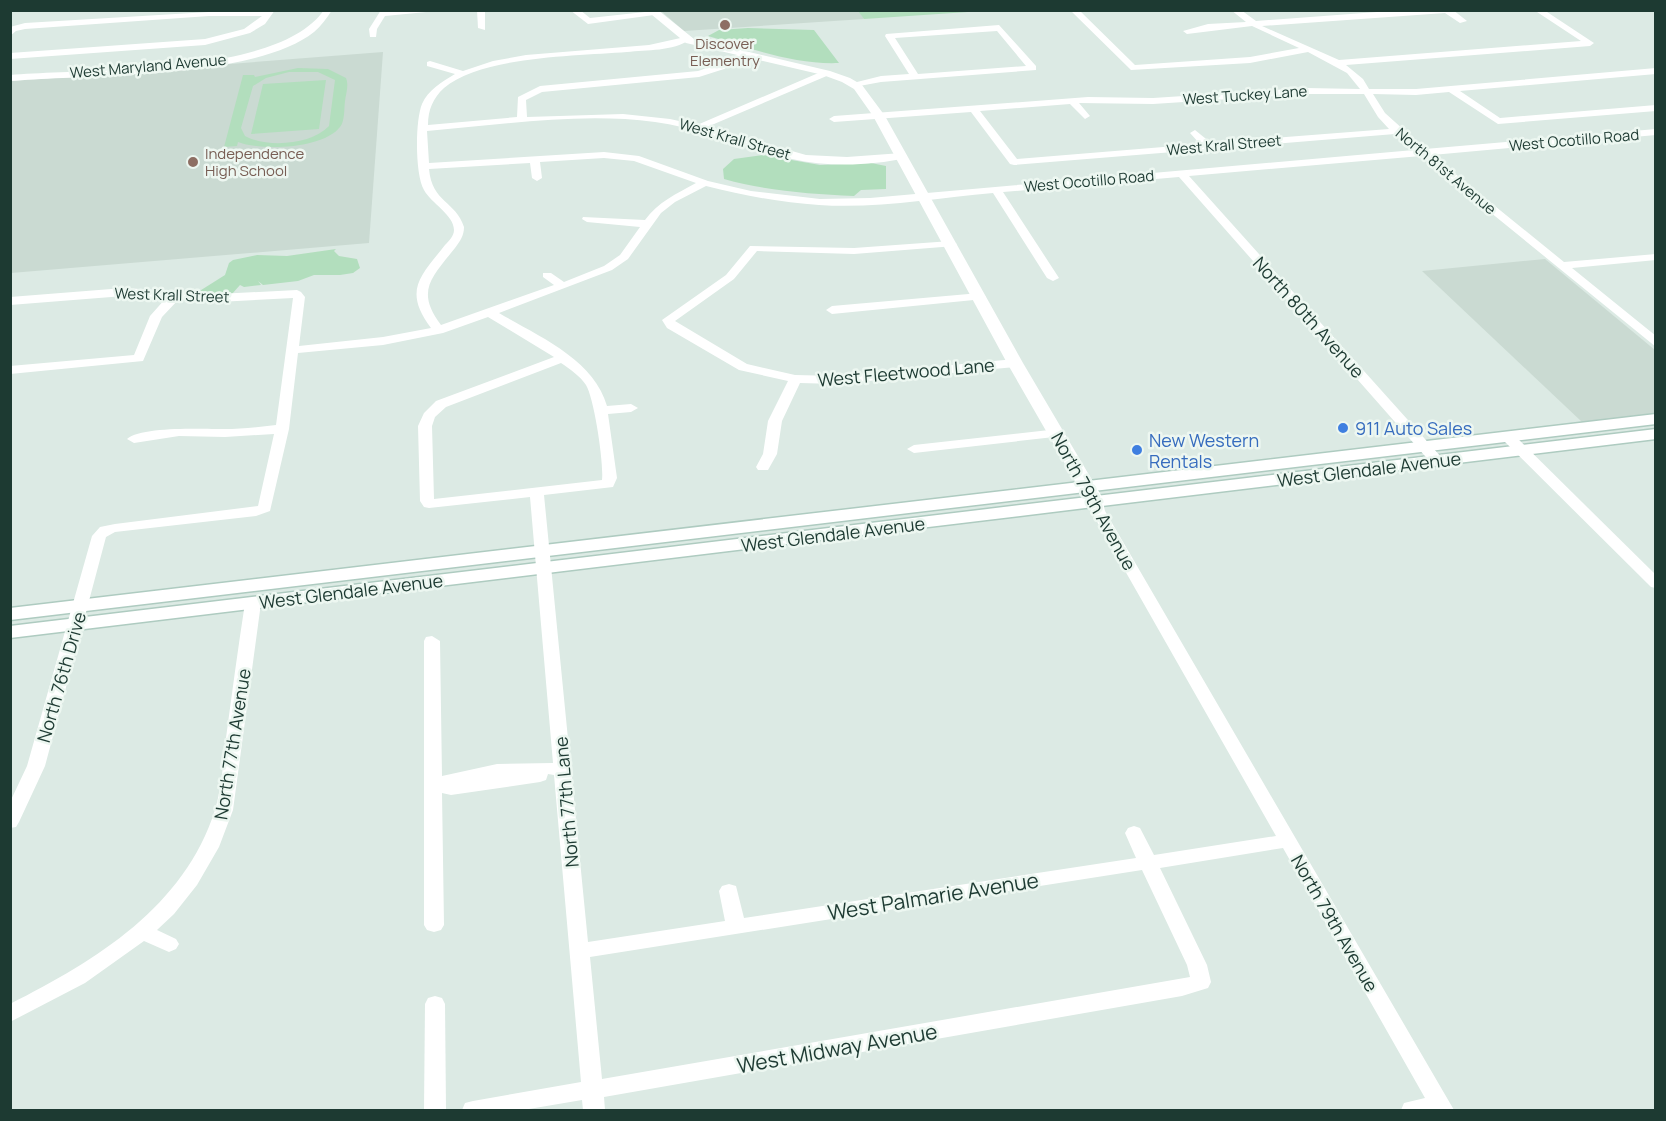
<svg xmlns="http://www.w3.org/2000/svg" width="1666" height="1121" font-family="Manrope,sans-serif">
<rect width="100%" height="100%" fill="#dceae4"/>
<g fill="#cadad2">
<path d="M 858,10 L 864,19 L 684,31 L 661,11 Z"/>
<path d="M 383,52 L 369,243 L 11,273 L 11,81 Z"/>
<path d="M 1545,259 L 1655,350 L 1655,413 L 1582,422 L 1422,271 Z"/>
</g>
<g fill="#b2debd" fill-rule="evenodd">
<path d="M 998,10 L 864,19 L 858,11 L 858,10 Z"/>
<path d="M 748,28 L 814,30 L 839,63 C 795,65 749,48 708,36 L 719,30 Z"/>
<path d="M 298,68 L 328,69 L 346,78 C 349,85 346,93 345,101 C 344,108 345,121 340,127 C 323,149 261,151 238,142 L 237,146 L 224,147 L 243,75 L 254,75 L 255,77 ZM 289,72 L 318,72 L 335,80 L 329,126 C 311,145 267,148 245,136 L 241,128 L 253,86 L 266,78 Z"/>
<path d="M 326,80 L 319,129 L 251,134 L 263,84 Z"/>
<path d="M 763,155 L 820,165 L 871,163 L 886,166 L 886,189 L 861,190 L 854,196 C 810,194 767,191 724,179 L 723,169 L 734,159 Z"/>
<path d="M 336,249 L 334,251 L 339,256 L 357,259 L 360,268 L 353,273 L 340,275 L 314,275 L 298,281 L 263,285 L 258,281 L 261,285 L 244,287 L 240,285 L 232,294 L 198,292 L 225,275 L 229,263 L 233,260 L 257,255 L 287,256 Z"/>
</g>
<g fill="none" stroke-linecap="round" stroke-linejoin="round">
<defs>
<g id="secondary">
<path d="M 1656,414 L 1656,424 L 10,620 L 10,608 Z"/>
<path d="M 1656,429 L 1656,439 L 10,638 L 10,626 Z"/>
</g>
</defs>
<use href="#secondary" stroke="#aecbc0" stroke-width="3"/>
<g fill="#fff" fill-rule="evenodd">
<path d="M 275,10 L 265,24 L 250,33 L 205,45 L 10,59 L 10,53 L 205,39 L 244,29 L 262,16 L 209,16 L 25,29 L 16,31 L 10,36 L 10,27 L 25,23 L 209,12 Z"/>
<path d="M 324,10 L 332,10 C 327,18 321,26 314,32 C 255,79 88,74 10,81 L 10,75 C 87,68 278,77 324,10 Z"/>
<path d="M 381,10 L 388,11 L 447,10 L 385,16 L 377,29 L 376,37 L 370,37 L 369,29 Z"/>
<path d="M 477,10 L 485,10 L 485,30 L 478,28 Z"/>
<path d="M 570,10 L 580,10 L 590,18 L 654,11 L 658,13 L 654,15 L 588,24 Z"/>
<path d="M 1070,10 L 1079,10 L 1135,65 L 1250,57 L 1299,48 L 1252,26 L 1187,34 L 1183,31 L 1208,24 L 1246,22 L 1231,10 L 1241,10 L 1256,21 L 1404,10 L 1453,10 L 1467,21 L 1460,23 L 1445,13 L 1262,26 L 1339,60 L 1581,41 L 1534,10 L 1544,10 L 1594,43 L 1590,46 L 1346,65 L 1363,79 L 1369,89 L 1416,89 L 1656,68 L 1656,74 L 1460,91 L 1500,118 L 1656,105 L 1656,111 L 1498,124 L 1449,92 L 1416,95 L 1373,94 L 1385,113 L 1425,149 L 1656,129 L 1656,135 L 1432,155 L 1564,262 L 1656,254 L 1656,260 L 1572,268 L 1656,336 L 1656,347 L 1421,156 L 1189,176 L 1442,458 L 1444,461 L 1437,465 L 1432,464 L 1179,177 L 1003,192 L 1059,278 L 1053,281 L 1047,278 L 993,193 C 936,198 876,209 819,205 C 781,203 743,195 706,186 L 675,202 L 661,213 L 628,259 L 612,270 L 499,313 C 538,336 594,359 607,406 L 631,404 L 638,408 L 631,412 L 608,414 L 617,478 L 613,487 L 544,495 L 588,942 L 725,921 L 719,891 L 722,886 L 729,884 L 736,886 L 744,918 L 1136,858 L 1125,833 L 1128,828 L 1134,826 L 1140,828 L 1154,855 L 1276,836 L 1091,511 L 1089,502 L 1096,498 L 1103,502 L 1105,511 L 1454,1110 L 1401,1110 L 1404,1103 L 1425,1098 L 1283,848 L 1160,868 L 1207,965 L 1211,982 L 1208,988 L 1182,996 L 604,1097 L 605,1110 L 583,1110 L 582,1100 L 523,1110 L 462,1110 L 465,1103 L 473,1101 L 581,1082 L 554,775 L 548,774 L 546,780 L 540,782 L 451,795 L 442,793 L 444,925 L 441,930 L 434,932 L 427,930 L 424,925 L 424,641 L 426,637 L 432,636 L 440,641 L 442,776 L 497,764 L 553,763 L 530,497 L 429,508 L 424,507 L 420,501 L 418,426 L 424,413 L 436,401 L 554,357 L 488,317 L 443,333 L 383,345 L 298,353 L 289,429 L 270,511 L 256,516 L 115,532 L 106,537 L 45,766 L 19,822 L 16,827 L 10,828 L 10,802 L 27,766 L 92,536 L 100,527 L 115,524 L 258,506 L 274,434 L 225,437 L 179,436 L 134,443 L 127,439 C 141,426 204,429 224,429 C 241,429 259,427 276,425 L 293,298 L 218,302 L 179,299 L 162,317 L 143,361 L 10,374 L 10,366 L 134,355 L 150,316 L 166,298 L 124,296 L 10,305 L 10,297 L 124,288 L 218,294 L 297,290 L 301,292 L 305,297 L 299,346 L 383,337 L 431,328 C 403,290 420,277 445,245 C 449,241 454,236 454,230 C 454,215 431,203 424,190 C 415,175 415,121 422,104 C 428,90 442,82 455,74 L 427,66 L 427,62 L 430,61 L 463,71 L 493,61 L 526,55 L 649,45 L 685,37 L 689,40 C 674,51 646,50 627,52 C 578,56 481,56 444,88 C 433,98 428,110 428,125 L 517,117 L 518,97 L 540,86 L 698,71 C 711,67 737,52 748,53 L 748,57 L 724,69 L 699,77 L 542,92 L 526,100 L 527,117 L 623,114 L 670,119 L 697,125 L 823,71 L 829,71 L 829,75 L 707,127 L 806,155 L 847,157 L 902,153 L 907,156 L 906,158 C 870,166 827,167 792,159 C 745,149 702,128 655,122 C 579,112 503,125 427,131 L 429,163 L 604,152 L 639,156 L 708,181 L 751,191 L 820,199 L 870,198 L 1414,150 L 1395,134 L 1014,165 L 1010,164 L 971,112 L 834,122 L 829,119 L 834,116 L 1088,97 L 1153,98 L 1306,88 L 1360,89 L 1347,73 L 1308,52 L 1250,63 L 1131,70 ZM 1306,94 L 1364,94 L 1378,117 L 1389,129 L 1211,143 L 1195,130 L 1190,133 L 1200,144 L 1017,159 L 980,111 L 1070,104 L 1085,119 L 1090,116 L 1079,103 L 1153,104 ZM 604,158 L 634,161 L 696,183 C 676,194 658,202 645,220 L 583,217 L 582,219 L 587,222 L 640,227 L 620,255 L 604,266 L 564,282 L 551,273 L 543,273 L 543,277 L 554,285 L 441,325 C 415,291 432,277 455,248 C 460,241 464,236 464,227 C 456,201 432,203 429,169 L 530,163 L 532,178 L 537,181 L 542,178 L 540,162 ZM 561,363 C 570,369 580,376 586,385 C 594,398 604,463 602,480 L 434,499 L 432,426 L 435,417 L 446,407 ZM 1142,870 L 1187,965 L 1190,977 L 602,1079 L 590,957 Z"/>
<path d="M 999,25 L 1036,66 L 1036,70 L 881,82 L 854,87 L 849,84 L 881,76 L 909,74 L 885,36 L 886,34 ZM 997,31 L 1026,66 L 918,74 L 895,38 Z"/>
<path d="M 951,241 L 957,244 L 955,246 L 854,254 L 757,251 L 734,279 L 675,321 L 747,364 L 795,375 L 836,376 L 1015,359 L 1021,363 L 1015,367 L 836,384 L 800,383 L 782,421 L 777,454 L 768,470 L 758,470 L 756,467 L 763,454 L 768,421 L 788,381 L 739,370 L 667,328 L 662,320 L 726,275 L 750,246 L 854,248 Z"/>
<path d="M 980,293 L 986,297 L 984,299 L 832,314 L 826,310 L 832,306 Z"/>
<path d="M 1058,429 L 1063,430 L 1065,433 L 1063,436 L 914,453 L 907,449 L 914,445 Z"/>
<path d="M 1508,433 L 1513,434 L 1656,575 L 1656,588 L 1651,587 L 1503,440 L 1501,437 Z"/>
<path d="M 253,598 L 261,603 L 233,810 L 219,847 L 197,885 L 174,914 L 157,930 L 176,939 L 179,944 L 176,949 L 169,952 L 144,941 L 85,983 L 10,1022 L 10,1004 C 97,960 184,907 215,810 C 222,787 223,762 226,738 C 232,693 238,648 245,603 Z"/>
<path d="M 435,996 L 442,998 L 445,1004 L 446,1110 L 424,1110 L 425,1004 L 428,998 Z"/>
</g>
<path fill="#fff" fill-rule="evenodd" d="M 646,10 L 658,10 L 694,39 L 830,71 L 850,78 L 862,85 L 885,116 L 1023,363 L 1105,502 L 1102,506 L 1090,506 L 1087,502 L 1007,363 L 873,116 L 854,89 L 842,82 L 823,75 L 686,43 Z"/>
<use href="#secondary" fill="#fff" fill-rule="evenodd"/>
</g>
<g fill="#8d6e63" stroke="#edf7f1" stroke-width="2">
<circle cx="725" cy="25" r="6"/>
<circle cx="193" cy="162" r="6"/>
</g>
<g fill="#3f7fe0" stroke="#edf7f1" stroke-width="2">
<circle cx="1343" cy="428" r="6"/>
<circle cx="1137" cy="450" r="6"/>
</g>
<g text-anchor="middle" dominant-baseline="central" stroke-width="5" stroke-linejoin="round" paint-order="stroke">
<g font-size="15" fill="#785e54" stroke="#edf7f1">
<text x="725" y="43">Discover<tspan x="725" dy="17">Elementry</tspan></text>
<text x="205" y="153" text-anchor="start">Independence<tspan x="205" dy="17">High School</tspan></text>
</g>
<g font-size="15" fill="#1d3a32" stroke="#edf7f1">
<text transform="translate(148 66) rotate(-5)">West Maryland Avenue</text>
<text transform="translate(1245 95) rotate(-4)">West Tuckey Lane</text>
<text transform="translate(735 139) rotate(16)">West Krall Street</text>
<text transform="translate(1574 140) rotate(-5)">West Ocotillo Road</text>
<text transform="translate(1224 145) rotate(-5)">West Krall Street</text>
<text transform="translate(1446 171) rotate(40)">North 81st Avenue</text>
<text transform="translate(1089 181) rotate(-5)">West Ocotillo Road</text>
<text transform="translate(172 295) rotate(2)">West Krall Street</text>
</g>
<g font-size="18" fill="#1d3a32" stroke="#edf7f1">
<text transform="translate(1309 317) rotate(48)">North 80th Avenue</text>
<text transform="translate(906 372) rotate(-5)">West Fleetwood Lane</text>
<text transform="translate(1369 469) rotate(-7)">West Glendale Avenue</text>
<text transform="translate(1094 501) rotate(61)">North 79th Avenue</text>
<text transform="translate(833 534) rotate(-7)">West Glendale Avenue</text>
<text transform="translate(351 591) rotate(-7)">West Glendale Avenue</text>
<text transform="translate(61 677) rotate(-74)">North 76th Drive</text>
<text transform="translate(232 744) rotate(-81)">North 77th Avenue</text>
<text transform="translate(566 802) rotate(-95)">North 77th Lane</text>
<text transform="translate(1335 923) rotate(60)">North 79th Avenue</text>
</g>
<g font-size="18" fill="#366cbe" stroke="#edf7f1" text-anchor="start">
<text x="1355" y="428">911 Auto Sales</text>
<text x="1149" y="440">New Western<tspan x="1149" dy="21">Rentals</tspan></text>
</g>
<g font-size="21" fill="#1d3a32" stroke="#edf7f1">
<text transform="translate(933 896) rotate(-9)">West Palmarie Avenue</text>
<text transform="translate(837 1048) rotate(-10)">West Midway Avenue</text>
</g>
</g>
<rect width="1666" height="1121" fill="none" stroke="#1d3a32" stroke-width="24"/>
</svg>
